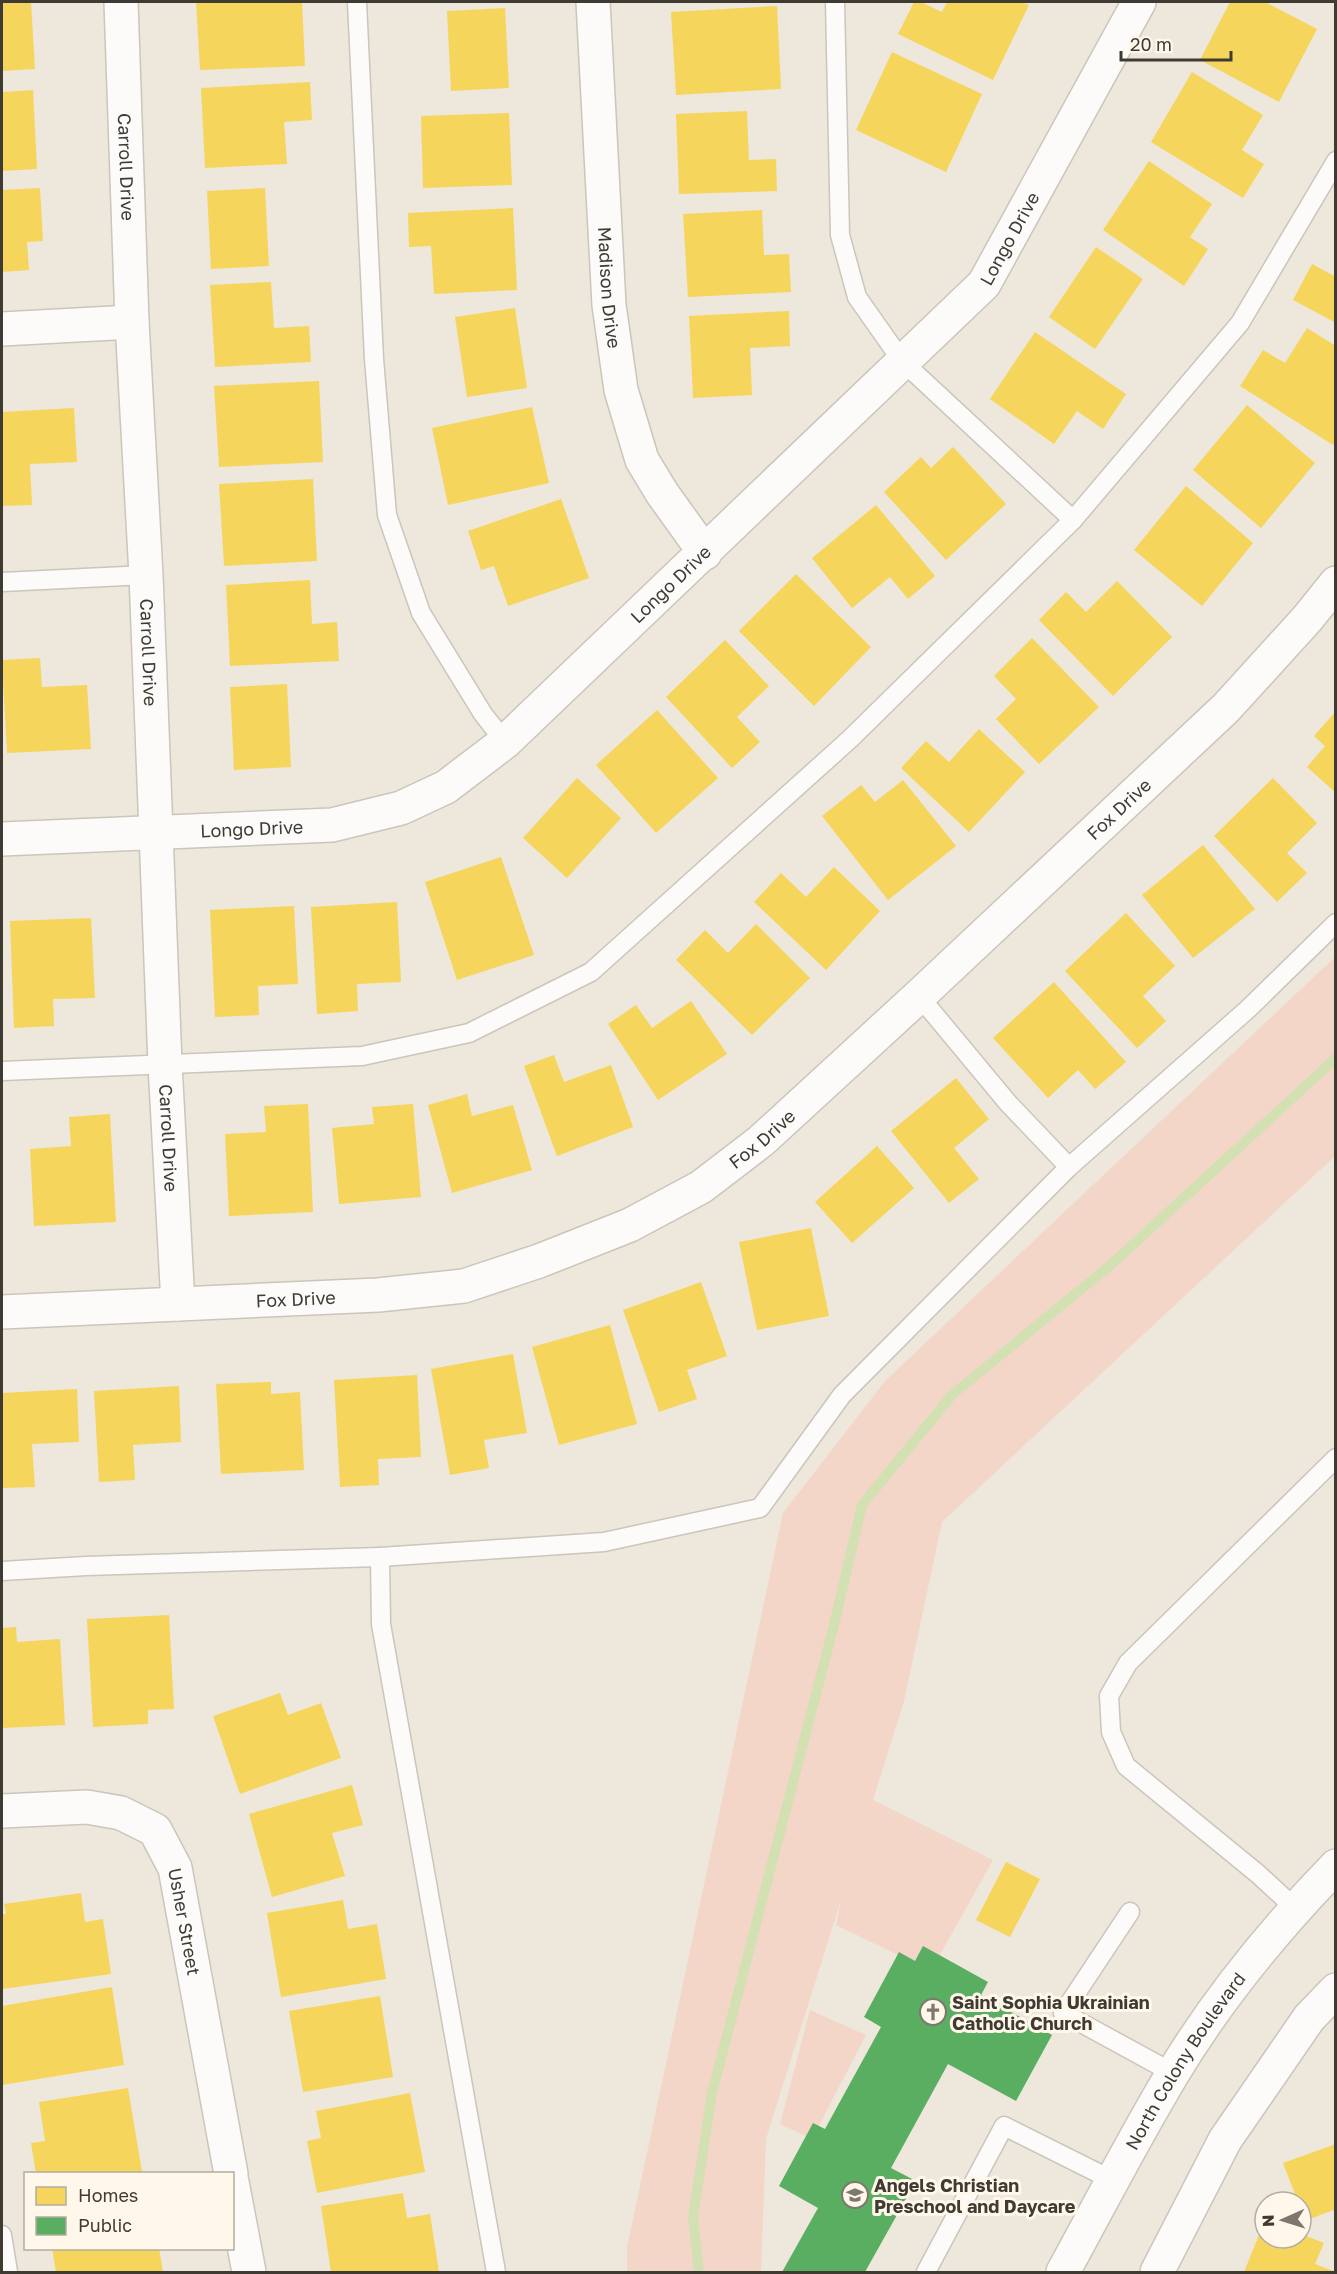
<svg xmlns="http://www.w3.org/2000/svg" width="1337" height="2274" font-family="'Golos Text',sans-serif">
<rect width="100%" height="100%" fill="#eee7db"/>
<g fill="#f4d6c9">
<path d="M 1335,957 L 1335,1156 L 942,1522 L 904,1701 L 873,1800 L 993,1860 L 931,1971 L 836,1925 L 841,1900 L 766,2139 L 761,2272 L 627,2272 L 627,2247 L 783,1513 L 885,1381 Z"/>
<path d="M 810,2010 L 866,2035 L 812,2139 L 780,2124 Z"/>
</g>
<g fill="#f6d55c">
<path d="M 2,2 L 31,2 L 35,69 L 2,71 Z"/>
<path d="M 196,2 L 302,2 L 305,66 L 200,70 Z"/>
<path d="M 914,2 L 921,2 L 942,12 L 947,2 L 1021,2 L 1029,5 L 993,80 L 898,34 Z"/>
<path d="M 1230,2 L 1265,2 L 1317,29 L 1279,102 L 1200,60 Z"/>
<path d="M 777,6 L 781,89 L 676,95 L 671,12 Z"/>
<path d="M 505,8 L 509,88 L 451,91 L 447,11 Z"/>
<path d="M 892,52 L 982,94 L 946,172 L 856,130 Z"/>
<path d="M 1192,72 L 1263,115 L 1242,150 L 1264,164 L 1243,198 L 1151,142 Z"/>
<path d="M 310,82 L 312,120 L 284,122 L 287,164 L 205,168 L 201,88 Z"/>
<path d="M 33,90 L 37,169 L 2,171 L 2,92 Z"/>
<path d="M 747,111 L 749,160 L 776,159 L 777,191 L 679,194 L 676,114 Z"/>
<path d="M 509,113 L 512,185 L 423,188 L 421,116 Z"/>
<path d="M 1149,161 L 1212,204 L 1190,237 L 1208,249 L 1184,286 L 1103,230 Z"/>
<path d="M 40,188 L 43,241 L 27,242 L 29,270 L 2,272 L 2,190 Z"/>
<path d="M 265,188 L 269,266 L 211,269 L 207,191 Z"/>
<path d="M 513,208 L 517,290 L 434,294 L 431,246 L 409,247 L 408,213 Z"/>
<path d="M 762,210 L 764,255 L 789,254 L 791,292 L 688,297 L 683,214 Z"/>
<path d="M 1096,247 L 1143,279 L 1095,349 L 1049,317 Z"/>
<path d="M 1312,264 L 1336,277 L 1336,323 L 1293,300 Z"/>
<path d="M 271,282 L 274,328 L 309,326 L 311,362 L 215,367 L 210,285 Z"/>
<path d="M 515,308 L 527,388 L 467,397 L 455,317 Z"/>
<path d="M 789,311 L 790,346 L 750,348 L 752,395 L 693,398 L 689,316 Z"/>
<path d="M 1307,328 L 1336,346 L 1336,442 L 1333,445 L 1240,386 L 1263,350 L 1285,363 Z"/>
<path d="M 1035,332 L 1126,394 L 1103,429 L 1077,411 L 1054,444 L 990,399 Z"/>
<path d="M 319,381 L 323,462 L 219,467 L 214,386 Z"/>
<path d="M 1247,405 L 1315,463 L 1261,528 L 1193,470 Z"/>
<path d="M 532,407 L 549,483 L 448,505 L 432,428 Z"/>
<path d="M 74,408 L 77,462 L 30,464 L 32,505 L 2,506 L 2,412 Z"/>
<path d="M 953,447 L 1006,504 L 946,560 L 884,492 L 921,457 L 931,468 Z"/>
<path d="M 313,479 L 317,561 L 224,566 L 219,484 Z"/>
<path d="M 1186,486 L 1253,543 L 1202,606 L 1134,550 Z"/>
<path d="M 561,499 L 589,578 L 508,606 L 494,566 L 481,570 L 468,531 Z"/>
<path d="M 876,505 L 935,576 L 908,599 L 890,577 L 852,608 L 812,558 Z"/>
<path d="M 796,574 L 871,647 L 814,706 L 739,631 Z"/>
<path d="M 310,580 L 312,624 L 337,622 L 339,661 L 230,666 L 226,585 Z"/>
<path d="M 1117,581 L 1172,637 L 1113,696 L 1039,620 L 1066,592 L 1086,612 Z"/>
<path d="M 1032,638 L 1099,707 L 1039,764 L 996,719 L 1016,699 L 994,676 Z"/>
<path d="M 725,640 L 769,686 L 737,717 L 760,742 L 732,768 L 666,697 Z"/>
<path d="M 40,658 L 42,687 L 87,685 L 91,749 L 7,753 L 2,660 Z"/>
<path d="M 287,684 L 291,767 L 234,770 L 230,687 Z"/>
<path d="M 657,710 L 718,778 L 656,833 L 596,765 Z"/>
<path d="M 1336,711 L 1336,793 L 1307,767 L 1325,746 L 1314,736 Z"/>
<path d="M 979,729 L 1025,772 L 969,832 L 901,768 L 926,741 L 949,762 Z"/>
<path d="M 577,778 L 621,818 L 567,878 L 523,838 Z"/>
<path d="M 1273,778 L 1317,823 L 1287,853 L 1307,873 L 1277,902 L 1214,836 Z"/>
<path d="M 903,780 L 956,846 L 888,900 L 822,816 L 861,785 L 875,802 Z"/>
<path d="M 1203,845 L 1255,909 L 1193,958 L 1142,895 Z"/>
<path d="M 501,857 L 534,955 L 457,980 L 425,882 Z"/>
<path d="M 834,867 L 880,911 L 826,970 L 754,902 L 781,873 L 806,897 Z"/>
<path d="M 397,902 L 401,982 L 357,984 L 358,1011 L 317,1014 L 311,907 Z"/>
<path d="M 294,906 L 298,984 L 258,986 L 259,1015 L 215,1017 L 210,910 Z"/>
<path d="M 1126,913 L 1175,966 L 1143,996 L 1166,1021 L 1137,1048 L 1065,971 Z"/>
<path d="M 91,918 L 95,998 L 53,999 L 54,1026 L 14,1028 L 10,921 Z"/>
<path d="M 756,924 L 810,978 L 752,1035 L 676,960 L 705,930 L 728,953 Z"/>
<path d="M 1054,982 L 1126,1062 L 1095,1089 L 1078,1070 L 1048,1098 L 993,1038 Z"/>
<path d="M 691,1001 L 727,1054 L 658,1100 L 608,1024 L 636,1005 L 652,1028 Z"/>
<path d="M 554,1055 L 564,1082 L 611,1065 L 633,1127 L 557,1156 L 524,1066 Z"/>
<path d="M 956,1078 L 989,1119 L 954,1148 L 979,1179 L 949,1203 L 891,1131 Z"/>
<path d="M 467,1094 L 472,1116 L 513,1105 L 532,1170 L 452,1193 L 428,1105 Z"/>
<path d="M 308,1104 L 313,1212 L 229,1216 L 225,1134 L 266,1132 L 264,1106 Z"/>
<path d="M 413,1104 L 421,1197 L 339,1204 L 332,1128 L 374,1124 L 372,1107 Z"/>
<path d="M 110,1114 L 116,1222 L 34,1226 L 30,1149 L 71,1146 L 69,1117 Z"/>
<path d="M 877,1146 L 914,1188 L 852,1243 L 815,1202 Z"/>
<path d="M 811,1228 L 829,1316 L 757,1330 L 739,1242 Z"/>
<path d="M 701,1282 L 727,1356 L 687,1370 L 697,1399 L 659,1412 L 623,1310 Z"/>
<path d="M 610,1325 L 637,1424 L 559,1445 L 532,1347 Z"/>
<path d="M 513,1354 L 527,1433 L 484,1440 L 489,1468 L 450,1475 L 431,1369 Z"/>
<path d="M 417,1375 L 421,1457 L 378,1459 L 379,1485 L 340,1487 L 334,1380 Z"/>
<path d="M 271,1382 L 271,1394 L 300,1392 L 304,1470 L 221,1474 L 216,1384 Z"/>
<path d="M 179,1386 L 181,1442 L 133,1445 L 135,1480 L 99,1482 L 94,1391 Z"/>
<path d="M 77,1389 L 79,1442 L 32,1444 L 35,1487 L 2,1488 L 2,1393 Z"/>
<path d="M 169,1615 L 174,1709 L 148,1710 L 148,1724 L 93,1727 L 87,1619 Z"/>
<path d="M 16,1627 L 17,1642 L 60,1639 L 65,1725 L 2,1728 L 2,1628 Z"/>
<path d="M 280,1693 L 288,1715 L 321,1703 L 341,1758 L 240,1794 L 213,1716 Z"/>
<path d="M 352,1785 L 363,1825 L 332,1833 L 345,1876 L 272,1897 L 249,1814 Z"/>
<path d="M 1006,1862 L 1040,1879 L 1010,1937 L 976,1920 Z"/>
<path d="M 81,1893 L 85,1922 L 103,1919 L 111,1974 L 2,1989 L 2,1914 L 6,1914 L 4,1904 Z"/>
<path d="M 343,1900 L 348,1929 L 377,1924 L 386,1979 L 281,1997 L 267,1913 Z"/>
<path d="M 112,1987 L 124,2065 L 2,2085 L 2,2006 Z"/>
<path d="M 380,1996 L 393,2077 L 303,2092 L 289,2011 Z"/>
<path d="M 128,2088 L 142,2172 L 36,2174 L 31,2143 L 45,2141 L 39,2102 Z"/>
<path d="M 410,2093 L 425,2172 L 317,2193 L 307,2141 L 321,2138 L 316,2111 Z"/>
<path d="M 1336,2144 L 1336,2215 L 1333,2210 L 1305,2221 L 1301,2209 L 1301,2202 L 1298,2202 L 1283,2163 Z"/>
<path d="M 403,2193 L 407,2218 L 430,2214 L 439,2272 L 331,2272 L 321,2206 Z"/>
<path d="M 1265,2220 L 1265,2238 L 1301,2238 L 1301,2234 L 1324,2243 L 1315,2264 L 1336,2272 L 1244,2272 Z"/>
<path d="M 52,2248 L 159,2248 L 163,2272 L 56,2272 Z"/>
</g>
<path fill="#5aae61" d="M 923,1946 L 988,1982 L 981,1995 L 1052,2035 L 1016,2101 L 948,2064 L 891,2168 L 916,2181 L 865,2272 L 782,2272 L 818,2208 L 779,2186 L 813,2123 L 825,2129 L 881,2027 L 864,2017 L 899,1952 L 915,1961 Z"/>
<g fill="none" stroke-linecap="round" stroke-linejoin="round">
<path stroke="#d2e0b2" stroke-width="10" d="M 699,2272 L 693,2217 L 712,2093 L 833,1629 L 862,1505 L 952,1395 L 1113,1263 L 1336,1058"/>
<defs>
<g id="lane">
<path d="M 357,2 L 374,359 L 387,515 L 421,613 L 483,714 L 505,742"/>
<path d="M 835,2 L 840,235 L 857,297 L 902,361 L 1073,520 L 1240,323 L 1336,161"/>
<path d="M 2,582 L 146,575"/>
<path d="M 919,996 L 1008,1103 L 1069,1167"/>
<path d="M 2,1071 L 362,1056 L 469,1033 L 591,972 L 850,739 L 1073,520"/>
<path d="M 2,1571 L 86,1566 L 380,1557"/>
<path d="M 1297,1910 L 1258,1874 L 1126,1766 L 1111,1732 L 1109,1696 L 1128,1663 L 1336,1458"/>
<path d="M 1130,1912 L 1063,2013 L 1173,2073"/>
<path d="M 2,2235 L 8,2272"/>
<path d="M 496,2272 L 381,1624 L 380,1557 L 604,1542 L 760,1508 L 842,1395 L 1069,1167 L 1248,1009 L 1336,923"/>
<path d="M 926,2272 L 1004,2126 L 1112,2180"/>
</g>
<g id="street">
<path id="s1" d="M 121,2 L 132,322 L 146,575 L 165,1064 L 178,1304"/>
<path id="s2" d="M 593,2 L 609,305 L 621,390 L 642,460 L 662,493 L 705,553"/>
<path d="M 2,329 L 132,322"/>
<path id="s3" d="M 2,839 L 332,825 L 401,808 L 446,787 L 505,742 L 984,284 L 1139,2"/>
<path id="s4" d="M 2,1312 L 378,1295 L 464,1286 L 539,1261 L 630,1225 L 701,1187 L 761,1141 L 919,996 L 1226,708 L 1307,619 L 1336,583"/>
<path id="s5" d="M 2,1811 L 87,1807 L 121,1813 L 155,1830 L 175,1868 L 231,2174"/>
<path d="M 232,2182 L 249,2272"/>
<path d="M 1157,2272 L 1225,2140 L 1309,2018 L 1336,1990"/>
</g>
<g id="secondary">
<path id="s6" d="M 1063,2272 C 1099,2206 1134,2138 1173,2073 C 1218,1998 1275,1929 1336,1866"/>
</g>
</defs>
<use href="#lane" stroke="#cbc5bb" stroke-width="21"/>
<use href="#street" stroke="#cbc5bb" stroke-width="36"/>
<use href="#secondary" stroke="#cbc5bb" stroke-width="36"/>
<use href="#lane" stroke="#fcfbfa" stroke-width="18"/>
<use href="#street" stroke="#fcfbfa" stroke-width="33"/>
<use href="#secondary" stroke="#fcfbfa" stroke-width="33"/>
</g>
<defs>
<symbol id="church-ring" viewBox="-11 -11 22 22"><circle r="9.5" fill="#fff7ea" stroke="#7d776d" stroke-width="1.5"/><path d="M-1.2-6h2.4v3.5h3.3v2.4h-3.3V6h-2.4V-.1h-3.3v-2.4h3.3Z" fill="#7d776d"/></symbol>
<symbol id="school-ring" viewBox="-11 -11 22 22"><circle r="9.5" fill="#fff7ea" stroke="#7d776d" stroke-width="1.5"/><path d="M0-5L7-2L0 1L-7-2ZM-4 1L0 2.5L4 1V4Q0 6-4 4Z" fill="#7d776d"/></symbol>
</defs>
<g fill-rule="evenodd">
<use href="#church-ring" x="918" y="1997" width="30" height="30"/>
<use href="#school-ring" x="840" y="2180" width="30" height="30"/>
</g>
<g text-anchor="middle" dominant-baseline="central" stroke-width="6" stroke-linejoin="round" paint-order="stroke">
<g font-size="18" fill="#403b32" stroke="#fff7ea">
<text stroke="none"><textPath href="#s1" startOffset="165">Carroll Drive</textPath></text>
<text stroke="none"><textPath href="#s3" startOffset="1240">Longo Drive</textPath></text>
<text stroke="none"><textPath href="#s2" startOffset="286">Madison Drive</textPath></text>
<text stroke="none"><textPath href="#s3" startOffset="754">Longo Drive</textPath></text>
<text stroke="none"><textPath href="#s1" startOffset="651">Carroll Drive</textPath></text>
<text stroke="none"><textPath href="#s4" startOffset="1284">Fox Drive</textPath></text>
<text stroke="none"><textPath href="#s3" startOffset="250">Longo Drive</textPath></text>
<text stroke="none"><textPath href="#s4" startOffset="798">Fox Drive</textPath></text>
<text stroke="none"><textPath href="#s1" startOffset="1137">Carroll Drive</textPath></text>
<text stroke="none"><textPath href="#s4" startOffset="294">Fox Drive</textPath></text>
<text stroke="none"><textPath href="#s5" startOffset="255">Usher Street</textPath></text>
<text stroke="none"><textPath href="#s6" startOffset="244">North Colony Boulevard</textPath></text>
</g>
<g font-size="18" font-weight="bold" fill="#403b32" stroke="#fff7ea" text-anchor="start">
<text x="952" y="2002">Saint Sophia Ukrainian<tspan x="952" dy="21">Catholic Church</tspan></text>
<text x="874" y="2185">Angels Christian<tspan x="874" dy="21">Preschool and Daycare</tspan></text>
</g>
</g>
<rect width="1337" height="2274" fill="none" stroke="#403b32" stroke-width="6"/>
<rect x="24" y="2172" width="210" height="78" fill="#fff7ea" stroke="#b3aca0" stroke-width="1.5"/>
<rect x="36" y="2187" width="30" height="18" fill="#f6d55c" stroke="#b3aca0" stroke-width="1.5"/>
<text x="78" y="2202" font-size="18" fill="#403b32">Homes</text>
<rect x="36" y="2217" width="30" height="18" fill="#5aae61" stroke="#b3aca0" stroke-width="1.5"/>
<text x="78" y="2232" font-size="18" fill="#403b32">Public</text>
<g transform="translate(1283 2220) rotate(267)"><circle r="28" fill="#fff7ea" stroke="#b3aca0" stroke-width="1.5"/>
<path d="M0-4.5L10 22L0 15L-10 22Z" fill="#7d776d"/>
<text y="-9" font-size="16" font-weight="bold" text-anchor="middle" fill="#403b32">N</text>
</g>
<path d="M1121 51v9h110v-9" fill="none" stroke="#403b32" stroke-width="3"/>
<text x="1130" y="51" font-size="18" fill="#403b32" stroke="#fff7ea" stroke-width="4.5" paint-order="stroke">20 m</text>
</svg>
